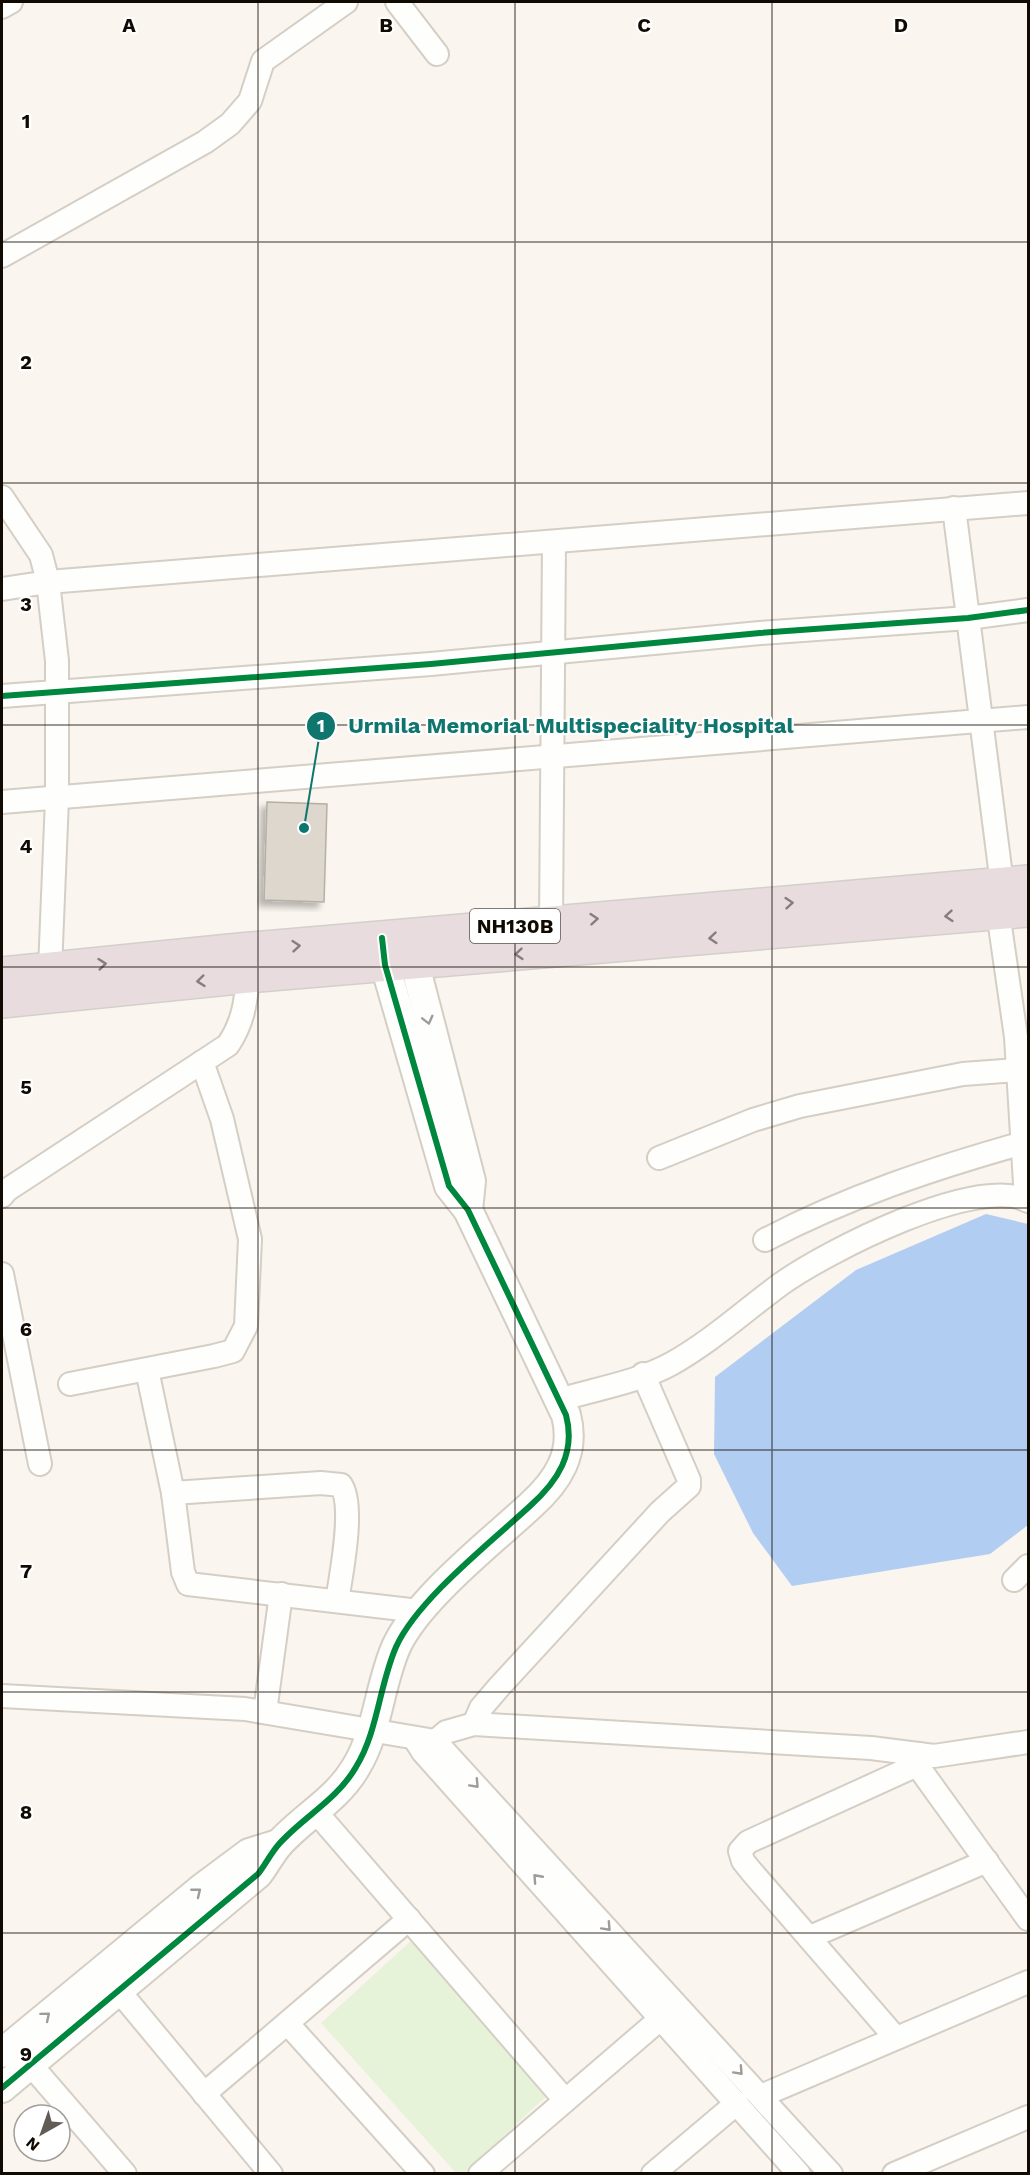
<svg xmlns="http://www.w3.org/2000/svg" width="1030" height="2175" font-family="'Work Sans',sans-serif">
<defs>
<filter id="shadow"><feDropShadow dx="-5.5" dy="5.5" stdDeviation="3" flood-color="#0004"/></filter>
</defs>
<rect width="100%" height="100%" fill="#faf5ee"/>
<path fill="#e7f3d9" d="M 413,1939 L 552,2091 L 464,2173 L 456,2173 L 321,2023 Z"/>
<path fill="#b1cdf1" d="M 986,1214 L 1028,1224 L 1028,1525 L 990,1554 L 792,1586 L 753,1533 L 714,1454 L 715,1377 L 856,1270 Z"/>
<path fill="#ddd7ce" stroke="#b5afa6" stroke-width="1.5" filter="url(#shadow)" d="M 267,802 L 327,804 L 324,902 L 264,900 Z"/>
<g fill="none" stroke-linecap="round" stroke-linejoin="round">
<defs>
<g id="minor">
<path d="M 397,2 L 437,54"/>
<path d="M 2,7 L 11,2"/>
<path d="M 2,256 L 205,142 L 230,124 L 250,101 L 263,61 L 346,2"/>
<path d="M 2,497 L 41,555 L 48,582 L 57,661 L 57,799 L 50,969"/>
<path d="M 954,508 L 1002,884 L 998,912 L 1016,1037 L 1026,1199"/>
<path d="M 2,589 L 48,582 L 1028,503"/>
<path d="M 2,696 L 431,664 L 760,633 L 968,618 L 1028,610"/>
<path d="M 2,802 L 1028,717"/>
<path d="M 551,923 L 554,543"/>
<path d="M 659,1158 L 753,1120 L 800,1106 L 963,1074 L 1017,1070"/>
<path d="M 2,1196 L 7,1190 L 228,1045 C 243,1023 246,1002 248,976"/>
<path d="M 765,1240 C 847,1197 934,1168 1023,1143"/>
<path d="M 2,1274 L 40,1464"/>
<path d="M 147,1370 L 173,1493 L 183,1572 L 188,1584 L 419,1611"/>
<path d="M 70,1384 L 214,1356 L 233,1351 L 246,1326 L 250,1239 L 222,1119 L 202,1062"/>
<path d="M 559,1400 C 595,1389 638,1382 671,1364 C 712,1341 744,1311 781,1284 C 826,1252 977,1174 1028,1201"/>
<path d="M 173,1493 L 321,1483 L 341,1485 C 355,1506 341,1575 337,1601"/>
<path d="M 1014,1580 L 1028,1566"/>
<path d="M 2,1696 L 245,1709 L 435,1741 L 831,2174"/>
<path d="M 265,1712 L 281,1594"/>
<path d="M 474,1724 L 481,1708 L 499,1687 L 660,1512 L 689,1486 L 689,1480 L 643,1374"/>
<path d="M 416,1741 L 423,1752 L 799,2174"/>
<path d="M 425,1750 L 446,1732 L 474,1724 L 871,1748 L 934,1756 L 1028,1742"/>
<path d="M 919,1754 L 917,1765 L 1028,1919"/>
<path d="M 316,1812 L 565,2100"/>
<path d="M 810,1937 L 987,1861"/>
<path d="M 119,1991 L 271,2174"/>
<path d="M 288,2024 L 423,2174"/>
<path d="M 895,2037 L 751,1871 L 743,1861 L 740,1851 L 748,1842 L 917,1765"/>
<path d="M 30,2064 L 125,2174"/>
<path d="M 204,2094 L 409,1919"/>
<path d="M 761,2096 L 1028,1982"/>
<path d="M 480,2174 L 673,2008"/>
<path d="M 653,2174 L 737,2103"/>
<path d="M 894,2174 L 1028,2117"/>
</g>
<g id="tertiary">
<path d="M 409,942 L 471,1181 L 468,1210"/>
<path d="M 2,2053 L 202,1888 L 249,1853 L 278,1844"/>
<path d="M 2,2088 L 258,1874 C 265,1865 271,1853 279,1844 C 303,1817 337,1800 356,1767 C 378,1731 379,1686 396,1647 C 417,1600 491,1542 530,1506 C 558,1481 576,1453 566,1415 L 468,1210 L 449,1186 L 385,965 L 382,944"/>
</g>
<g id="trunk">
<path d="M 2,974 L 240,950 L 1028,882"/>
<path d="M 2,1001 L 248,976 L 1028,910"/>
</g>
</defs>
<use href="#minor" stroke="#d4cec5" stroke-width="26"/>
<use href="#tertiary" stroke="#d4cec5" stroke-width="32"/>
<use href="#trunk" stroke="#d3cfcb" stroke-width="36"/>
<use href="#minor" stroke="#fefefc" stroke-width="22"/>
<use href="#tertiary" stroke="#fefefc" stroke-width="28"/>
<use href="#trunk" stroke="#e8dcde" stroke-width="33"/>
<defs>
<g id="cycleway">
<path d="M 2,696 L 431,664 L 760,633 L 968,618 L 1028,610"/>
<path d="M 2,2088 L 258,1874 C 265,1865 271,1853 279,1844 C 303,1817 337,1800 356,1767 C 378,1731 379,1686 396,1647 C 417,1600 491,1542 530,1506 C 558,1481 576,1453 566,1415 L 468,1210 L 449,1186 L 385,965 L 382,938"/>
</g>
</defs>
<use href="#cycleway" stroke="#fff" stroke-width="10"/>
<use href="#cycleway" stroke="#00873e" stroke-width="6"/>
</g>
<defs><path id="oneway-chevron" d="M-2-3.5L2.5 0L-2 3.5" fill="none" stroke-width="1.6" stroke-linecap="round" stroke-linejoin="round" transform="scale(1.5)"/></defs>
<g stroke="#877e7b">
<use href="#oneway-chevron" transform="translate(789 903) rotate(-5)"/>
<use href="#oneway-chevron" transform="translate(949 916) rotate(175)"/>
<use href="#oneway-chevron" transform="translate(594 919) rotate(-5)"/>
<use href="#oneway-chevron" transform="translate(713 938) rotate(175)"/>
<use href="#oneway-chevron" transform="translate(296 946) rotate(-5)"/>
<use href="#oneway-chevron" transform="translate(519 954) rotate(175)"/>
<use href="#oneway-chevron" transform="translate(102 964) rotate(-6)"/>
<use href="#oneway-chevron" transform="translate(201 981) rotate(174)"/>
</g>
<g stroke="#9f9c98">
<use href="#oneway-chevron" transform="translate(428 1020) rotate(76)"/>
<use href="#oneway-chevron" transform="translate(475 1784) rotate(47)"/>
<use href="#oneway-chevron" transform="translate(537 1878) rotate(-132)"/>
<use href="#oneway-chevron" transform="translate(197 1892) rotate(-39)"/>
<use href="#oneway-chevron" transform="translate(607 1927) rotate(47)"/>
<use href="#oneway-chevron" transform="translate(46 2016) rotate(-40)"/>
<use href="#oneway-chevron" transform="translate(739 2071) rotate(47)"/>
</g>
<path fill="none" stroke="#110a02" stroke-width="1.5" stroke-opacity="0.55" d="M 258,2 L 258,2174M 515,2 L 515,2174M 772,2 L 772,2174M 2,242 L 1028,242M 2,483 L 1028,483M 2,725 L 1028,725M 2,967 L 1028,967M 2,1208 L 1028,1208M 2,1450 L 1028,1450M 2,1692 L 1028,1692M 2,1933 L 1028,1933"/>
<g text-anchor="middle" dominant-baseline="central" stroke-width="4.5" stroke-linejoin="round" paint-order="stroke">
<rect fill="#fff" stroke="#58544e" stroke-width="1.5" x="470" y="909" width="90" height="34" rx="4.5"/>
<g font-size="20" font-weight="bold" fill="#110a02">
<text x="515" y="926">NH130B</text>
</g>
</g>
<g font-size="20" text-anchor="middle" font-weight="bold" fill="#110a02" stroke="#fff" stroke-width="4.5" stroke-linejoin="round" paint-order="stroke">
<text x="129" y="32">A</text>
<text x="386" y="32">B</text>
<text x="644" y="32">C</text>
<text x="901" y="32">D</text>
<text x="26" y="128">1</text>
<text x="26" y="369">2</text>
<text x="26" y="611">3</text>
<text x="26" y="853">4</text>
<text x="26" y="1094">5</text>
<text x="26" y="1336">6</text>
<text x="26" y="1578">7</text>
<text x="26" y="1819">8</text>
<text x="26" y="2061">9</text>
</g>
<path fill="none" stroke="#0f766e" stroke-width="2" d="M304 828L321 726"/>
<g fill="#0f766e" stroke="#fff" stroke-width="2">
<circle cx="304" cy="828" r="6"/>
<circle cx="321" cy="726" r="15"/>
</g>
<g font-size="18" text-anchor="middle" font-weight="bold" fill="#fff">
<text x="321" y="732">1</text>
</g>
<g font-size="22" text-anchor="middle" font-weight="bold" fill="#0f766e" stroke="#fff" stroke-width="4.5" stroke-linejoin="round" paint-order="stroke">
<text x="571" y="733">Urmila Memorial Multispeciality Hospital</text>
</g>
<rect width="1030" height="2175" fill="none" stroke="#110a02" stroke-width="6"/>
<g transform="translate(42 2133) rotate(220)"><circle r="28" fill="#ffffff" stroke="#a09d9a" stroke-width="1.5"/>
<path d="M0-4.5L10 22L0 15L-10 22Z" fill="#635c55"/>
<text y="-9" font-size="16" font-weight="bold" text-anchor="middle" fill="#110a02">N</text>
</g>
</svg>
